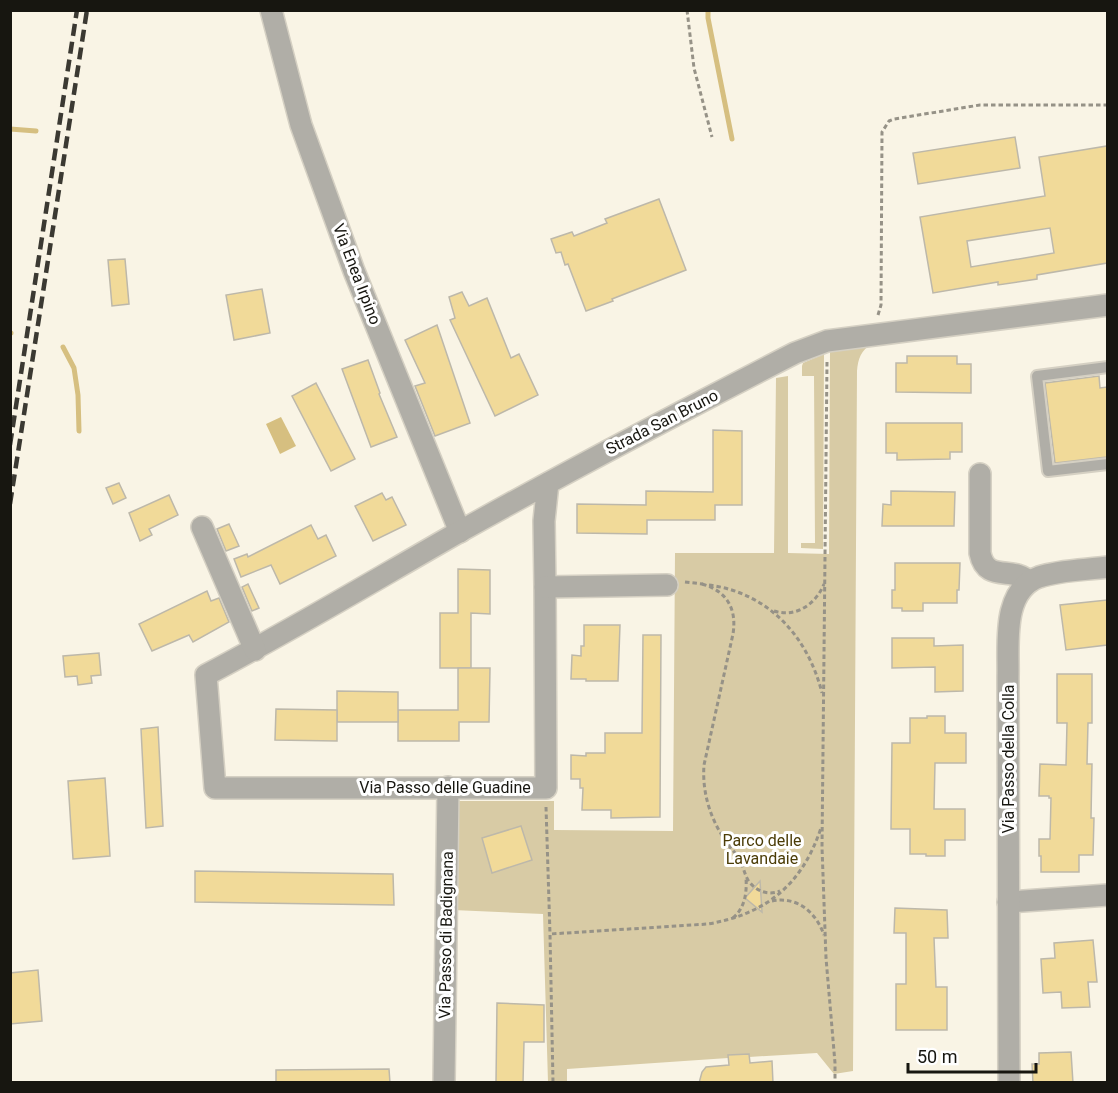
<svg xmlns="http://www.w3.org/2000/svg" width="1118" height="1093" font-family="Roboto,sans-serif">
<rect width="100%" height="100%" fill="#f9f4e5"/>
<g fill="#d8cba5">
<path d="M 872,344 C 861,350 858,359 857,371 L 853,1071 L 834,1074 L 817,1053 L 749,1057 L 748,1054 L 729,1055 L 728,1058 L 567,1069 L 567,1082 L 548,1082 L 543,914 L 453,910 L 452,801 L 554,801 L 554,830 L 673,831 L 675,553 L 774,553 L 776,378 L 788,376 L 788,553 L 829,554 L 830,352 L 843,348 Z"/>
<path d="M 824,354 L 823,549 L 801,548 L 801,543 L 815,543 L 814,376 L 802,376 L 802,366 L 803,363 Z"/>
</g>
<path fill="#d6bf80" d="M 281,417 L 296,446 L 280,454 L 266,424 Z"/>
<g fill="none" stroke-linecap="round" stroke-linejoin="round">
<g stroke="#d6bf80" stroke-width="5">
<path d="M 708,10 L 708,18 L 732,139"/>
<path d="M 10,129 L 36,131"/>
<path d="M 10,333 L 11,333"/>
<path d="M 63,347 L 74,368 L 78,395 L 79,431"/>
</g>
</g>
<g fill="#f1da99" stroke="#bdb8aa" stroke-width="1.5" fill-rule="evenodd">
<path d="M 1015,137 L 1020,168 L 918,184 L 913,153 Z"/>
<path d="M 1107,146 L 1107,263 L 1037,275 L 1037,279 L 998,285 L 998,282 L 933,293 L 920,217 L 1045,196 L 1039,157 ZM 1050,228 L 1054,253 L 971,267 L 967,241 Z"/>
<path d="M 659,199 L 686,270 L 612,299 L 613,301 L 586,311 L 568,264 L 565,265 L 561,252 L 556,253 L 551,239 L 572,232 L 574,236 L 607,223 L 605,219 Z"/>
<path d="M 125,259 L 129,304 L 112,306 L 108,260 Z"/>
<path d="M 262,289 L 270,333 L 234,340 L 226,295 Z"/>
<path d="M 462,292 L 469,306 L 487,298 L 511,358 L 519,354 L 538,395 L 495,416 L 450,320 L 455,318 L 449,297 Z"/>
<path d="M 437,325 L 470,423 L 435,436 L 415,386 L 425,383 L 405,340 Z"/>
<path d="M 907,356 L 957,356 L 957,364 L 971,364 L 971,393 L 896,392 L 896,363 L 907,363 Z"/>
<path d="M 368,360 L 380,393 L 379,394 L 397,437 L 371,447 L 342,369 Z"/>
<path d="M 1099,376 L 1100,388 L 1107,387 L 1107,457 L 1055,463 L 1045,383 Z"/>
<path d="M 316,383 L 355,459 L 331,471 L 292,396 Z"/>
<path d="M 886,423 L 962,423 L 962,452 L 950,452 L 950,459 L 897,460 L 897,453 L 886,453 Z"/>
<path d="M 713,430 L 742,431 L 742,505 L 715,505 L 715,520 L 647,520 L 647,534 L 577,533 L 577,504 L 646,505 L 646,491 L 713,492 Z"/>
<path d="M 119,483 L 126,498 L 113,504 L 106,488 Z"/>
<path d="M 891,491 L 955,492 L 954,526 L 882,526 L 883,504 L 891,505 Z"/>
<path d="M 382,493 L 386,500 L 392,497 L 406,525 L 373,541 L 355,506 Z"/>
<path d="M 169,495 L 178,515 L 149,529 L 152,535 L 140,541 L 129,513 Z"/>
<path d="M 229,524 L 239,546 L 226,551 L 217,529 Z"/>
<path d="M 311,525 L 318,539 L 326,535 L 336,556 L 280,584 L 271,565 L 241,577 L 234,559 L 247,554 L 248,557 Z"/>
<path d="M 895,563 L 960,563 L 959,590 L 957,590 L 957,603 L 923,603 L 923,611 L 902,611 L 902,608 L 892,608 L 892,590 L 895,590 Z"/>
<path d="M 458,569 L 490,570 L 490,614 L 471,613 L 471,668 L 440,668 L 440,613 L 458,613 Z"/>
<path d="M 248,584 L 259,608 L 252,611 L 242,587 Z"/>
<path d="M 207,591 L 211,601 L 219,598 L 229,622 L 193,642 L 189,635 L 152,651 L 139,624 Z"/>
<path d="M 1107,600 L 1107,645 L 1066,650 L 1060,605 Z"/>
<path d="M 584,625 L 620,625 L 618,681 L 586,681 L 586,679 L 571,679 L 572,655 L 581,656 L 581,646 L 584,646 Z"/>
<path d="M 643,635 L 661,635 L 660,817 L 611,818 L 611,810 L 582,810 L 583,788 L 580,788 L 580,779 L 571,779 L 571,755 L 586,756 L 586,753 L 605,753 L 605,733 L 642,733 Z"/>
<path d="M 892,638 L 934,638 L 934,646 L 963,645 L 963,691 L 935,692 L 935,667 L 892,668 Z"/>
<path d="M 99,653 L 101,675 L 91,676 L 92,683 L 78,685 L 77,676 L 65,677 L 63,656 Z"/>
<path d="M 458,668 L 490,668 L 489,722 L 459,722 L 459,741 L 398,741 L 398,710 L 458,710 Z"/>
<path d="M 1057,674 L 1092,674 L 1092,723 L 1088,723 L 1087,764 L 1092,764 L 1091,818 L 1094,818 L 1093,855 L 1079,855 L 1079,872 L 1041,872 L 1041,856 L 1039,856 L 1039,839 L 1050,839 L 1051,798 L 1049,798 L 1049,796 L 1039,796 L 1040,764 L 1066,765 L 1067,723 L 1057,723 Z"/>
<path d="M 337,691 L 398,692 L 398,722 L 337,722 Z"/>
<path d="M 276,709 L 337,710 L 337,741 L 275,740 Z"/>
<path d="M 927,716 L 945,716 L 945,733 L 966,733 L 966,763 L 935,763 L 934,809 L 965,809 L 965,840 L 945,840 L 945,856 L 926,856 L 926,854 L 910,854 L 910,829 L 891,829 L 892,743 L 910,743 L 910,718 L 927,718 Z"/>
<path d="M 158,727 L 163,826 L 146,828 L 141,729 Z"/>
<path d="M 105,778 L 110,856 L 73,859 L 68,781 Z"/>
<path d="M 521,826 L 532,860 L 492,873 L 482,838 Z"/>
<path d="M 195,871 L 393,874 L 394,905 L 195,902 Z"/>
<path d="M 760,881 L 762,912 L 745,898 Z"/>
<path d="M 895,908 L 947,910 L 948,938 L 934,938 L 936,987 L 947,987 L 947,1030 L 896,1030 L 896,984 L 906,984 L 906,933 L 894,933 Z"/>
<path d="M 1093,940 L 1097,982 L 1088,982 L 1090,1007 L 1062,1008 L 1061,992 L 1043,993 L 1041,959 L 1055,958 L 1054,943 Z"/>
<path d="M 38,970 L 42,1021 L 10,1024 L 10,973 Z"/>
<path d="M 497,1003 L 544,1005 L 544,1042 L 524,1042 L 523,1083 L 496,1083 Z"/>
<path d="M 1071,1052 L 1073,1083 L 1033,1083 L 1032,1064 L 1039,1064 L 1039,1053 Z"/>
<path d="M 749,1054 L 750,1063 L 772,1061 L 773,1083 L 699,1083 L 702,1072 L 706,1067 L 729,1065 L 728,1055 Z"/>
<path d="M 389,1069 L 390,1083 L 276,1083 L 276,1070 Z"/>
</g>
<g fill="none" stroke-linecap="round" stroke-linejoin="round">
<defs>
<path id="service" d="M 1108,367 L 1037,376 L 1048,471 L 1108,464"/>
<g id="minor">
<path d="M 271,10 L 301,125 L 354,271 L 460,532"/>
<path d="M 980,474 L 980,553 C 986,584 1014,565 1029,582"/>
<path d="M 548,483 L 544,521 L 545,587 L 546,788 L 215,788 L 206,675 C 292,630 375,580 459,532 C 570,470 682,411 795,353 L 827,341 L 1108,305"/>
<path d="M 202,527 L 255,650"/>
<path d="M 545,587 L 667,585"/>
<path d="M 1008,902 L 1108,895"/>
<path d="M 444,1082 L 448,787"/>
<path d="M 1009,1082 L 1008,677 C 1009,645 1001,591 1039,577 C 1060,570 1085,570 1108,567"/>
</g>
</defs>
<use href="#service" stroke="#d5d0c3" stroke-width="14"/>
<use href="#minor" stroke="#d5d0c3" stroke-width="24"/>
<g stroke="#969287" stroke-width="3" stroke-dasharray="4.5 3" stroke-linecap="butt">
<path d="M 687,10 L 694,68 L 712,137"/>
<path d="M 878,315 L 881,305 L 882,132 L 889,121 L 894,119 L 980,105 L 1108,105"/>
<path d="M 827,362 L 822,847 L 826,958 L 835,1063 L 835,1082"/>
<path d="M 685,582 L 703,584"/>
<path d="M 702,584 C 727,591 737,609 733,634 L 704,765 C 702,792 710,818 725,840 C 729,847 735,852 739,858 C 743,865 744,873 748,880 C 755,891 768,896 780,891"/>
<path d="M 709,585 C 769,593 808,637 822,693"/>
<path d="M 774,611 C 796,618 816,604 824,584"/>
<path d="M 546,807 L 550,934"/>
<path d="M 772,901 C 797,896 816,912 824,935"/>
<path d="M 733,918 C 745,908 747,892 746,878"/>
<path d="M 553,1082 L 550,934 L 708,924 C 766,914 802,885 821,828"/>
</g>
<use href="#service" stroke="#b0aea7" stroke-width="10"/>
<use href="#minor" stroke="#b0aea7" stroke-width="21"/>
<g stroke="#3b3932" stroke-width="4.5" stroke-dasharray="12 6" stroke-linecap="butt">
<path d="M 10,445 L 77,10"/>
<path d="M 10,504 L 87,10"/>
</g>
</g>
<g text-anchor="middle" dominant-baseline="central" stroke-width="6" stroke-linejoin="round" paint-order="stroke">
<g font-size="16" fill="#171610" stroke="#fff">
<text transform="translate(357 274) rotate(69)">Via Enea Irpino</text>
<text transform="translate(662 422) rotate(-27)">Strada San Bruno</text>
<text transform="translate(1008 759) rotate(-90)">Via Passo della Colla</text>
<text x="445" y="787">Via Passo delle Guadine</text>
<text transform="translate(446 935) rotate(-89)">Via Passo di Badignana</text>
</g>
<g font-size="16" fill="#4b3c07" stroke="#fff">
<text x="762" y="840">Parco delle<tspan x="762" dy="18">Lavandaie</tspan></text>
</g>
</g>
<rect width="1118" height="1093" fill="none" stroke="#171610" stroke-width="24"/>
<path d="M908 1063v9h128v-9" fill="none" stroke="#171610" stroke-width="3"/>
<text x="917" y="1063" font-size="18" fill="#171610" stroke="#ffffff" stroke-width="4.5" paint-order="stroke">50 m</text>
</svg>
